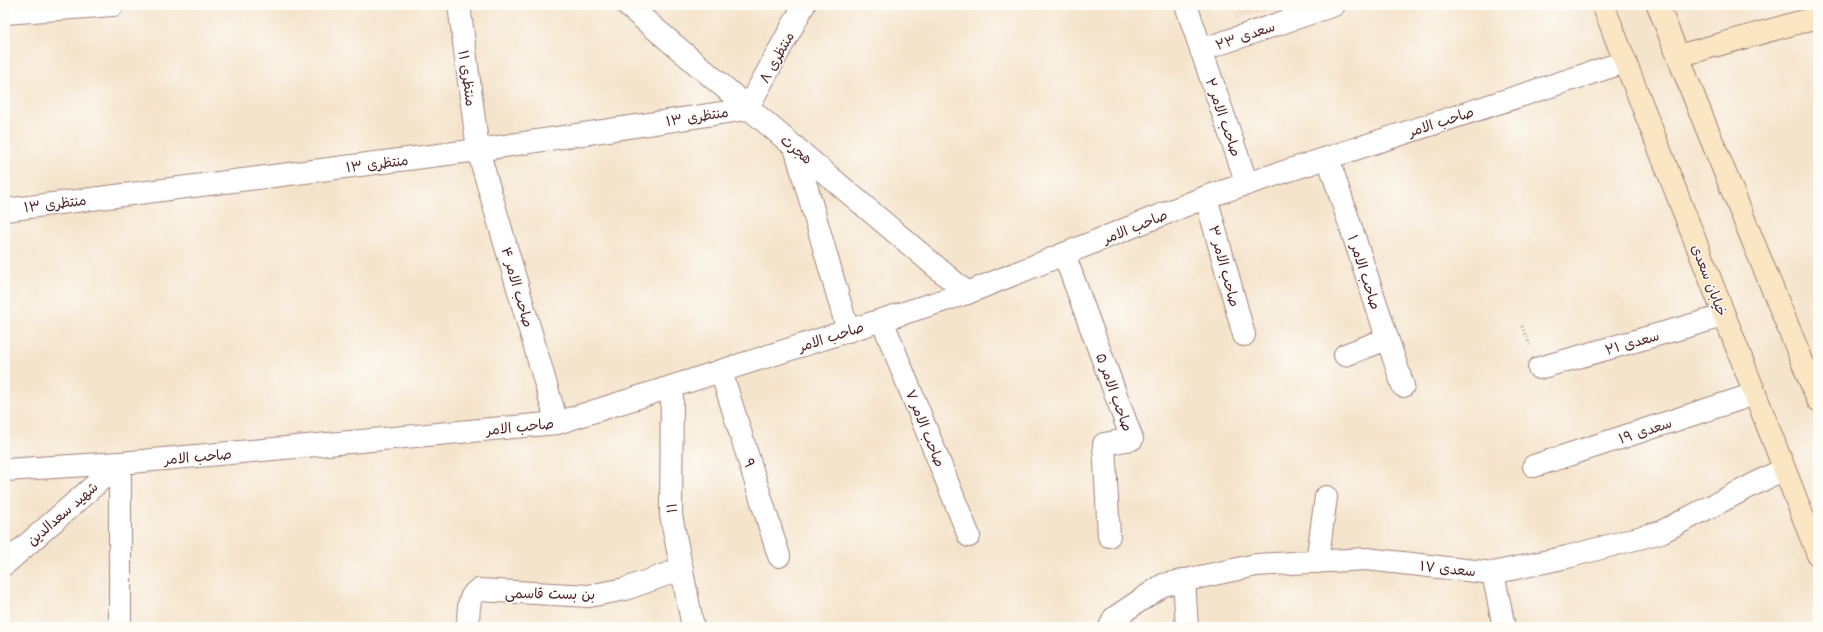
<svg xmlns="http://www.w3.org/2000/svg" width="1823" height="632" font-family="'Playpen Sans','Playpen Sans Arabic',sans-serif">
<rect width="100%" height="100%" fill="#fdfcf7"/>
<filter id="ink" filterUnits="userSpaceOnUse"><feTurbulence type="fractalNoise" baseFrequency=".025" numOctaves="2"/><feDisplacementMap in="SourceGraphic" scale="8" xChannelSelector="R" yChannelSelector="G"/><feConvolveMatrix kernelMatrix="1 2 1 2 8 2 1 2 1" color-interpolation-filters="sRGB"/></filter>
<filter id="wash" filterUnits="userSpaceOnUse"><feTurbulence type="fractalNoise" baseFrequency=".012" numOctaves="4" result="noise"/><feDisplacementMap in="SourceGraphic" scale="16" xChannelSelector="R" yChannelSelector="G"/><feGaussianBlur stdDeviation="0.9" result="paint"/><feColorMatrix in="noise" values="0 0 0 0 0 0 0 0 0 0 0 0 0 0 0 0 0 1.4 0 .05"/><feComposite in="paint" operator="in"/></filter>
<g filter="url(#wash)">
<rect width="100%" height="100%" fill="#f5e4cc"/>
<path fill="#f4d3c0" d="M 1231,5 L 1281,5 L 1238,19 Z"/>
</g>
<g filter="url(#ink)">
<g fill="none" stroke-linecap="round" stroke-linejoin="round">
<defs>
<g id="street">
<path d="M 459,5 L 478,150 L 557,423"/>
<path d="M 627,5 L 967,293"/>
<path d="M 1186,5 L 1247,184"/>
<path d="M 5,13 L 113,5"/>
<path d="M 1201,50 L 1334,5"/>
<path d="M 795,147 L 848,331"/>
<path d="M 1328,158 L 1403,386"/>
<path d="M 1206,197 L 1244,335"/>
<path d="M 5,210 L 478,150 L 747,109 L 804,5"/>
<path d="M 1064,254 L 1132,439 L 1104,444 L 1109,536"/>
<path d="M 882,320 L 969,536"/>
<path d="M 1345,355 L 1387,339"/>
<path d="M 1539,368 L 1724,316"/>
<path d="M 721,371 L 779,556"/>
<path d="M 672,387 L 671,515 L 693,627"/>
<path d="M 1534,466 L 1755,394"/>
<path d="M 5,470 L 120,463 L 557,423 L 967,293 L 1206,197 L 1625,62"/>
<path d="M 1317,562 L 1326,497"/>
<path d="M 5,564 L 120,463"/>
<path d="M 1493,573 L 1504,627"/>
<path d="M 1184,580 L 1187,627"/>
<path d="M 120,627 L 120,463"/>
<path d="M 468,627 C 469,615 466,595 479,590 L 589,596 L 625,589 L 682,569"/>
<path d="M 1110,627 L 1114,618 L 1163,585 L 1256,565 L 1366,559 L 1493,573 L 1567,557 L 1661,532 L 1784,469"/>
</g>
<g id="secondary">
<path d="M 1603,5 L 1818,555"/>
<path d="M 1658,5 L 1696,102 L 1818,400"/>
<path d="M 1678,56 L 1818,17"/>
</g>
</defs>
<use href="#street" stroke="#a0827c" stroke-width="24"/>
<use href="#secondary" stroke="#a0827c" stroke-width="24"/>
<path stroke="#a0827c" stroke-width="2.5" stroke-dasharray="1 3" stroke-linecap="butt" d="M 1522,326 L 1530,345"/>
<use href="#street" stroke="#fff" stroke-width="22"/>
<use href="#secondary" stroke="#fbe6c3" stroke-width="22"/>
</g>
</g>
<g text-anchor="middle" dominant-baseline="central" stroke-width="3" stroke-linejoin="round" paint-order="stroke">
<g font-size="14" fill="#4a1f2b" stroke="#fdfcf7">
<text transform="translate(1245 35) rotate(-19)">سعدی ۲۳</text>
<text transform="translate(776 57) rotate(-61)">منتظری ۸</text>
<text transform="translate(468 78) rotate(82)">منتظری ۱۱</text>
<text transform="translate(697 116) rotate(-9)">منتظری ۱۳</text>
<text transform="translate(1224 117) rotate(71)">صاحب الامر ۲</text>
<text transform="translate(1441 121) rotate(-18)">صاحب الامر</text>
<text transform="translate(797 149) rotate(40)">هجرت</text>
<text transform="translate(377 163) rotate(-7)">منتظری ۱۳</text>
<text transform="translate(55 203) rotate(-7)">منتظری ۱۳</text>
<text transform="translate(1135 226) rotate(-22)">صاحب الامر</text>
<text transform="translate(1225 266) rotate(75)">صاحب الامر ۳</text>
<text transform="translate(1365 272) rotate(72)">صاحب الامر ۱</text>
<text transform="translate(1710 280) rotate(69)">خیابان سعدی</text>
<text transform="translate(518 287) rotate(74)">صاحب الامر ۴</text>
<text transform="translate(831 336) rotate(-18)">صاحب الامر</text>
<text transform="translate(1632 342) rotate(-16)">سعدی ۲۱</text>
<text transform="translate(1115 392) rotate(70)">صاحب الامر ۵</text>
<text transform="translate(520 426) rotate(-6)">صاحب الامر</text>
<text transform="translate(926 428) rotate(68)">صاحب الامر ۷</text>
<text transform="translate(1645 430) rotate(-18)">سعدی ۱۹</text>
<text transform="translate(198 456) rotate(-5)">صاحب الامر</text>
<text transform="translate(750 463) rotate(72)">۹</text>
<text transform="translate(671 508) rotate(-92)">۱۱</text>
<text transform="translate(62 513) rotate(-41)">شهید سعدالدین</text>
<text transform="translate(1448 568) rotate(6)">سعدی ۱۷</text>
<text transform="translate(550 593) rotate(1)">بن بست قاسمی</text>
</g>
</g>
<rect width="1823" height="632" fill="none" stroke="#fdfcf7" stroke-width="20"/>
</svg>
